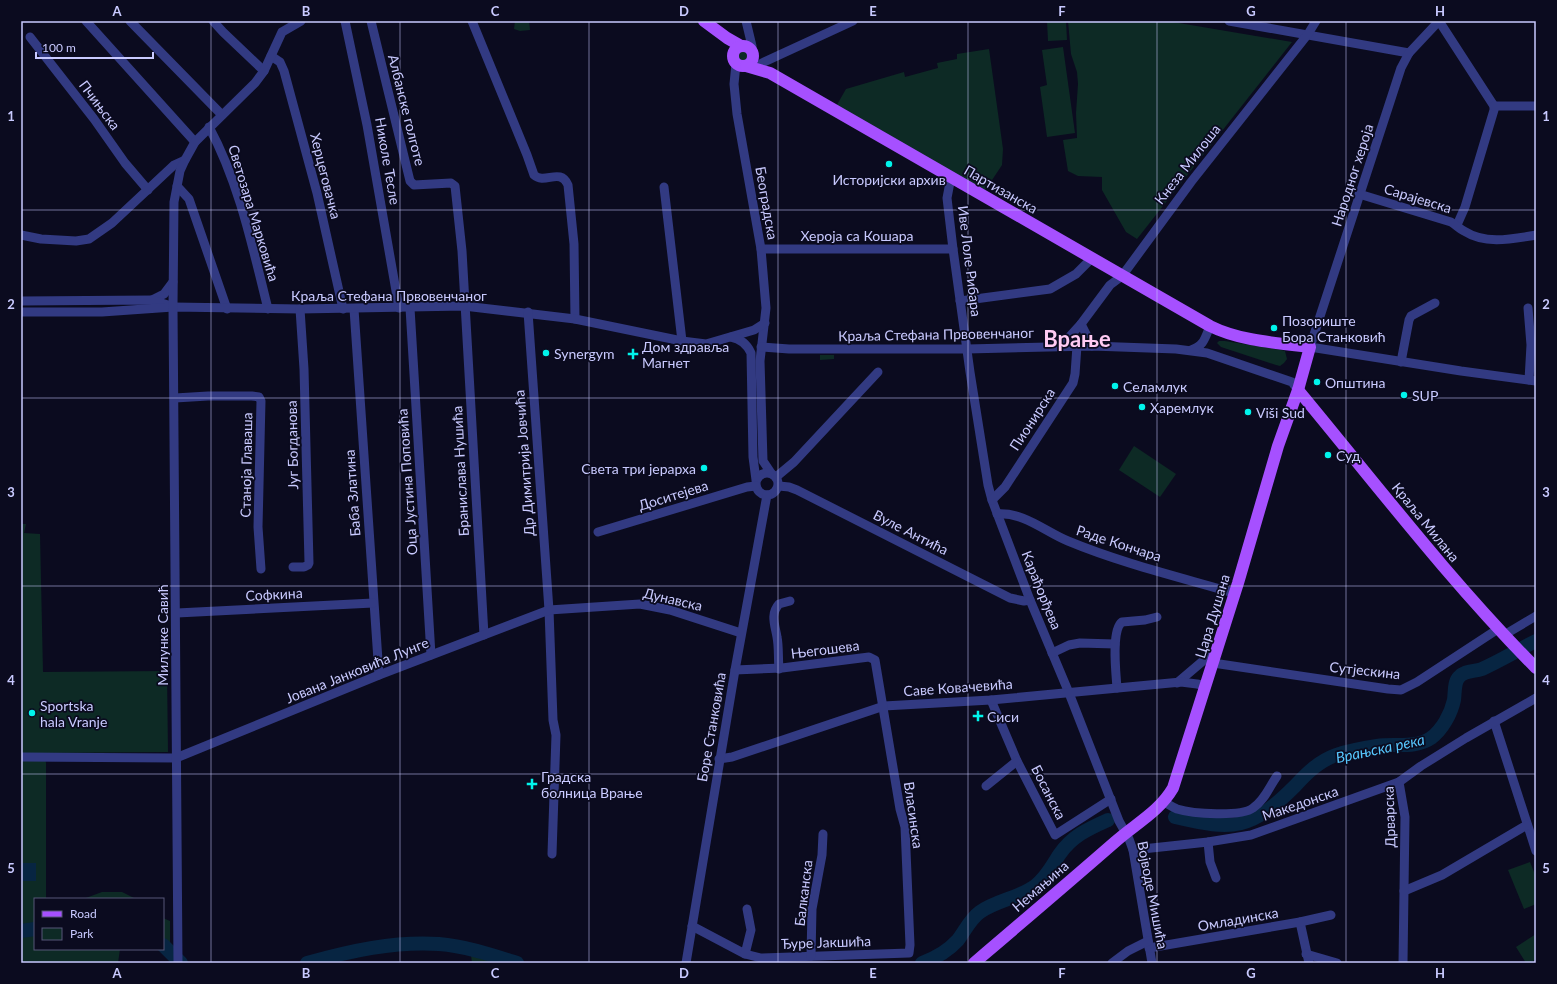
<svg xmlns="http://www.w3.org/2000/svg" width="1557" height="984" font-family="Lato,sans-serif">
<rect width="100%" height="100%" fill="#0b0b1f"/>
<g fill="#0d2a25">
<path d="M 515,21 L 529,21 L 530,30 L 520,31 L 514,29 Z"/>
<path d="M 1047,21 L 1066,21 L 1067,40 L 1048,41 Z"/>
<path d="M 1068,21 L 1167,21 L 1292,42 L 1137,239 L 1126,232 L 1102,190 L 1102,177 L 1078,176 L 1068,171 L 1063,140 L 1077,138 L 1076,113 L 1078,84 L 1077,72 L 1071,54 Z"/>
<path d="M 1063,47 L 1075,133 L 1047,137 L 1040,87 L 1047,85 L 1042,50 Z"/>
<path d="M 989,49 L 1003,149 L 1002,165 L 982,195 L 940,171 L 883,131 L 834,110 L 846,89 L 904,72 L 905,77 L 938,68 L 937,63 L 957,59 L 957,54 Z"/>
<circle cx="743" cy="57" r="5.5"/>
<path d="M 1219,341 L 1225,341 L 1281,350 L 1285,351 L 1287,359 L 1284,363 L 1280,366 L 1276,365 L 1221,347 L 1217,343 Z"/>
<path d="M 820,355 L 834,355 L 834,359 L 820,360 Z"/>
<path d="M 1134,446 L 1176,474 L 1160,497 L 1119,470 Z"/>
<path d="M 21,524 L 26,524 L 24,533 L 40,534 L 43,672 L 167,671 L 168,752 L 44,753 L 46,763 L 46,899 L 35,899 L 35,949 L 120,949 L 118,963 L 21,963 Z"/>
<path d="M 1530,862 L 1536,877 L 1536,904 L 1524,909 L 1508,870 Z"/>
<path d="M 102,892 L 122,892 L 136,899 L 83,899 Z"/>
<path d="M 163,918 L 170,921 L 170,943 L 163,941 Z"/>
<path d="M 1536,934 L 1536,959 L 1530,963 L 1526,963 L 1516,947 Z"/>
<path d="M 471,955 L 499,963 L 472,963 Z"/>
</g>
<rect fill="#072542" x="21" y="863" width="15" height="18"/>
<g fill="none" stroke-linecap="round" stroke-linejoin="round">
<g stroke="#072542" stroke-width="14">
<path d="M 1175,817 C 1234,831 1251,830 1295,786 C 1307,773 1319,761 1336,755 C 1348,751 1364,748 1377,746 C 1394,743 1415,749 1431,738 C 1442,730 1451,714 1454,700 C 1455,693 1454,682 1459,677 C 1465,670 1474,672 1482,669 C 1500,661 1518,650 1536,641"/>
<path d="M 21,931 L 35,929"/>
<path d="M 163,945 L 181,963"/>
<path d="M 307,963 C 350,951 394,941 439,944 C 465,946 492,955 517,963"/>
<path d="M 922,963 C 936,958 948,951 958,940 C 965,931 970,919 980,912 C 997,900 1019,898 1035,886 C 1046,878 1052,866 1059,855 C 1072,836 1088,829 1108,820"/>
</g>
<g stroke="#323a82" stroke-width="9">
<path d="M 86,21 L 195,142"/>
<path d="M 130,21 L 222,115"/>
<path d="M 213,21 L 223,32 L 264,71"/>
<path d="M 345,21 L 367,125 L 399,308"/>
<path d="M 371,21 L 410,181 L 414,185 L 451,183 L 455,186 L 462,251 L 484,635"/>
<path d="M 472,21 L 527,155 L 534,175 C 545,185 560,167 568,185 L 574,244 L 575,319"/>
<path d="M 746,21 L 752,46 L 752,51"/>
<path d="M 1229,21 L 1409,53"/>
<path d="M 1439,21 L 1409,53 L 1401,68 L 1310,347 L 1461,371 L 1536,381"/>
<path d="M 1439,21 L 1494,106 L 1494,110 L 1465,207 L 1457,225"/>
<path d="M 30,37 L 94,119 L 125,163 L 148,190"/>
<path d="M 271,56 L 280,62 L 284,71 L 317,193 L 343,309"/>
<path d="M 762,63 L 853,21"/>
<path d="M 736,64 L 734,84 L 737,114 L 761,249 L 766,308 L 760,361 L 763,461 L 771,473"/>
<path d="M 1494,106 L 1536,106"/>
<path d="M 209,127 C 239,182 253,249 268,309"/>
<path d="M 951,177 L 947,198 L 953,249 L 970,372 L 988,485 L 992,500 L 1030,600 L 1069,693 L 1119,821 L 1129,839 L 1133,850 L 1152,963"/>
<path d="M 177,186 L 189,199 L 227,309"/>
<path d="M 664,187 L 682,341"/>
<path d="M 1359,194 L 1451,222 C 1456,225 1460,229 1464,231 C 1486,245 1512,239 1536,235"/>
<path d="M 21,235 L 41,239 L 76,241 L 89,239 L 112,223 L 174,165 L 185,160"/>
<path d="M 761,249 L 953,249"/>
<path d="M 152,300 L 164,294 L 173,282"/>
<path d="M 21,301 L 152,300 L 168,305"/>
<path d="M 960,301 L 1050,289 L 1076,274 L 1092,258"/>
<path d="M 410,308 L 431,655"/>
<path d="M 1528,308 L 1531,345 L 1529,380"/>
<path d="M 354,309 L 379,675"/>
<path d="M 21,312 L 102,312 L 173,307 L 300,309 L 464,306 L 575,319 L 682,341 L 706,344 L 754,330 L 765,323"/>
<path d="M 528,312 L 549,610 L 553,720 L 556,735 L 552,854"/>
<path d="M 1081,324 L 1092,346"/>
<path d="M 731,337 C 741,339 747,344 751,353 L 753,457 L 756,480"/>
<path d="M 1061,346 L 1081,324 L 1110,285 L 1122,276 L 1191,182 L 1308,34 L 1316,21"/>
<path d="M 761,347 L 789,349 L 967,349 L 1092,346 L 1176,349 L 1207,353 L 1292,382 L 1298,390"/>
<path d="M 1191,350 C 1204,346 1205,338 1210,326"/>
<path d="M 1401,362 L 1409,320 L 1411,316 L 1435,303"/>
<path d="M 175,398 L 208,396 L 252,396 L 259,397 L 261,401 L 258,527 L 261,569"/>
<circle cx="767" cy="484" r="11"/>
<path d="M 776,477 L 794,462 L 878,372"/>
<path d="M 779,486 L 789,487 L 797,490 L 1010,598 L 1024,601 L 1030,600"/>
<path d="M 992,500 L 1005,487 L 1073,383 L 1075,374 L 1077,346"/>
<path d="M 997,514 C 1024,512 1044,531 1068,541 C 1121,563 1179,577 1234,593"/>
<path d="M 598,532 L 747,487 L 756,486"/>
<path d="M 293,567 L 304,567 L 308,565 L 309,563 L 304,369 L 300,309"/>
<path d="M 177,613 L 373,603"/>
<path d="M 1504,635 L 1536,616"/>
<path d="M 1052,653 L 1069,645 L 1080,643 L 1115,644"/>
<path d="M 1213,663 L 1388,689 L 1401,690 L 1417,682 L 1498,629"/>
<path d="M 779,669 C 778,658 779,647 777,637 C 775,625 770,614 779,604 L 790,601"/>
<path d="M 1177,683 L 1217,649"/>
<path d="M 1117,688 C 1116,674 1111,630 1122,622 L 1145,620 L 1157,617"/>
<path d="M 991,700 L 1017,761 L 1055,835 L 1111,799"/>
<path d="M 1494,721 L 1536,851"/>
<path d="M 21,757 L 176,758 L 379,675 L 549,610 L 640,604 L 670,610 L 741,633"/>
<path d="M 719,759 L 732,757 L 884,706 L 991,700 L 1181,682 L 1197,684 L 1206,686"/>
<path d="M 986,786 L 1017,761"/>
<path d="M 1164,802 C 1168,804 1172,807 1177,809 C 1193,814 1241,817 1253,808 C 1265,800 1269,787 1277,776"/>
<path d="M 1208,842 L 1210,862 L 1216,878"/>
<path d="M 1133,850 L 1208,842 L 1251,835 L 1399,782"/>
<path d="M 1404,891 L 1442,875 L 1527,825"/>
<path d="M 1300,922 L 1309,963"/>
<path d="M 692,926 L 745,954 L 761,958 L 909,953 L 910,945 L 905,827 L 900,809 L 875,660 L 869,657 L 782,668 L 735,670"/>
<path d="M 1149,948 L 1300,922 L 1331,915"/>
<path d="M 745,954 L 751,930 L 747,909"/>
<path d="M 1306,954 L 1337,963"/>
<path d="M 811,956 L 812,909 L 822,855 L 823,834"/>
<path d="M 178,963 L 173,307 L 174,202 L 180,171 L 185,160 L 195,142 L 255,83 L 264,71 L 282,32 L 301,21"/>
<path d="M 686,963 L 735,670 L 767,495"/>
<path d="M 1112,963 L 1128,951 L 1148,941"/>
<path d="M 1403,963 L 1405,817 L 1399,782 L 1421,766 L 1466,738 L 1536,698"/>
</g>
<g stroke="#a650ff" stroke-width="12">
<path d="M 704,21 L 727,38 L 741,46"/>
<circle cx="743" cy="56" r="10"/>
<path d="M 746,66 L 770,73 L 1210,326 C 1240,341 1277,343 1310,347 L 1298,390 L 1278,446 L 1238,583 L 1173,788 C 1159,812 1135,824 1115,842 C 1068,883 1021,923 974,963"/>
<path d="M 1298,390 C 1376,484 1450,581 1536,668"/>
</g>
</g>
<path fill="none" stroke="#c9caff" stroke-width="1" stroke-opacity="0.55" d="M 211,21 L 211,963M 400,21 L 400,963M 589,21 L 589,963M 778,21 L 778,963M 968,21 L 968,963M 1157,21 L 1157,963M 1346,21 L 1346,963M 21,210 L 1536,210M 21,398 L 1536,398M 21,586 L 1536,586M 21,774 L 1536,774"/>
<g fill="#00f4eb" stroke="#0b0b1f" stroke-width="1.5">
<circle cx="889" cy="164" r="4"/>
<circle cx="1274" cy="328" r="4"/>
<circle cx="546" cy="353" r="4"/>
<path d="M631 348h4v4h4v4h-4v4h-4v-4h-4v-4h4z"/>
<circle cx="1317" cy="382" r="4"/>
<circle cx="1115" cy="386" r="4"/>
<circle cx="1404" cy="395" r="4"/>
<circle cx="1142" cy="407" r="4"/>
<circle cx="1248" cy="412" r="4"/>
<circle cx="1328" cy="455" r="4"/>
<circle cx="704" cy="468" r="4"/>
<circle cx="32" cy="713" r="4"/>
<path d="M976 710h4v4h4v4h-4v4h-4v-4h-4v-4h4z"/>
<path d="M530 778h4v4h4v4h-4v4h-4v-4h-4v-4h4z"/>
</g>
<g text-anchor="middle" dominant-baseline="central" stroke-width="3.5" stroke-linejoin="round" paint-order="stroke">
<g font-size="14" fill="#c9caff" stroke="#0b0b1f">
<text transform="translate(100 105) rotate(53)">Пчињска</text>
<text transform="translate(407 110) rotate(76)">Албанске голготе</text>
<text transform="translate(388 161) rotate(80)">Николе Тесле</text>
<text transform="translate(1187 164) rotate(-52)">Кнеза Милоша</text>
<text transform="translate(1352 175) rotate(-72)">Народног хероја</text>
<text transform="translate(326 176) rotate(76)">Херцеговачка</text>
<text transform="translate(1001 189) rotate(30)">Партизанска</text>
<text transform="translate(1418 198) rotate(17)">Сарајевска</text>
<text transform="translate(767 203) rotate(80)">Београдска</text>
<text transform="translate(254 213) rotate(73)">Светозара Марковића</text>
<text x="857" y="235">Хероја са Кошара</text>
<text transform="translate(970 261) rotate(83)">Иве Лоле Рибара</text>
<text x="389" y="295">Краља Стефана Првовенчаног</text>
<text transform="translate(936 334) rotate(-1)">Краља Стефана Првовенчаног</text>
<text transform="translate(1032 419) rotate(-57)">Пионирска</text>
<text transform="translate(292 445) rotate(-91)">Југ Богданова</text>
<text transform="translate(524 463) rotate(-94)">Др Димитрија Јовчића</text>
<text transform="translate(246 465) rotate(-89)">Станоја Главаша</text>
<text transform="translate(460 471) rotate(-93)">Бранислава Нушића</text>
<text transform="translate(407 482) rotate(-94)">Оца Јустина Поповића</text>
<text transform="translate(352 493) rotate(-94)">Баба Златина</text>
<text transform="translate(673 495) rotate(-17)">Доситејева</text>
<text transform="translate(1426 522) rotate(51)">Краља Милана</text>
<text transform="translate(911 532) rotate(27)">Вуле Антића</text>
<text transform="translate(1119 543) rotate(18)">Раде Кончара</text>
<text transform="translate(1042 590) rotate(68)">Карађорђева</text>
<text transform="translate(274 594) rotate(-3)">Софкина</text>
<text transform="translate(673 599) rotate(13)">Дунавска</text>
<text transform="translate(1212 616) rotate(-73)">Цара Душана</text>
<text transform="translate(162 635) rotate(-90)">Милунке Савић</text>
<text transform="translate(825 649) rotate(-7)">Његошева</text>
<text transform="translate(357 670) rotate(-22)">Јована Јанковића Лунге</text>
<text transform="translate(1365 670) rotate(6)">Сутјескина</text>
<text transform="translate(958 687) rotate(-4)">Саве Ковачевића</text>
<text transform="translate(711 727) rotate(-80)">Боре Станковића</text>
<text transform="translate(1049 792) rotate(63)">Босанска</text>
<text transform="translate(1300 803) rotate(-19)">Македонска</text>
<text transform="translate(914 815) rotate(82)">Власинска</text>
<text transform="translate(1389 817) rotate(-92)">Дрварска</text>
<text transform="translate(1040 886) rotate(-41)">Немањина</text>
<text transform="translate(803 893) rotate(-83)">Балканска</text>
<text transform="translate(1153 895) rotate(79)">Војводе Мишића</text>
<text transform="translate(1238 919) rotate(-10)">Омладинска</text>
<text transform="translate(826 942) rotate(-2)">Ђуре Јакшића</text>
</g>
<g font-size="14" fill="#c9caff" stroke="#0b0b1f" text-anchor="start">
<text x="889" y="179" text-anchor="middle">Историјски архив</text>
<text x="1282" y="320">Позориште<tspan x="1282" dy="16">Бора Станковић</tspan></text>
<text x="642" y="346">Дом здравља<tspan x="642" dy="16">Магнет</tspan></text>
<text x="554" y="353">Synergym</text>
<text x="1325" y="382">Општина</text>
<text x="1123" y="386">Селамлук</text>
<text x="1412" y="395">SUP</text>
<text x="1150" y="407">Харемлук</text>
<text x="1256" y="412">Viši Sud</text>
<text x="1336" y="455">Суд</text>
<text x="696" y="468" text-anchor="end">Света три јерарха</text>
<text x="40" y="705">Sportska<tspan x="40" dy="16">hala Vranje</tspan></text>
<text x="987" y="716">Сиси</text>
<text x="541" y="776">Градска<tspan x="541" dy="16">болница Врање</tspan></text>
</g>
<g font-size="15" font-style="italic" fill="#57c8ff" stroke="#0b0b1f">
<text transform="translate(1380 748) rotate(-12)">Врањска река</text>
</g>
<g font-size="22" font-weight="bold" fill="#ffcbf3" stroke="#0b0b1f">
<text x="1077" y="338">Врање</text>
</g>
</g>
<rect width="1557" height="984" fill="none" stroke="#0b0b1f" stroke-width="44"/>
<rect x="34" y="898" width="130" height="52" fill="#0b0b1f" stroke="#575779"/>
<rect x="42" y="911" width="20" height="6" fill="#a650ff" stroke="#575779"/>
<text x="70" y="918" font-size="12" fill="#c9caff">Road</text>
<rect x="42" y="928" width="20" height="12" fill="#0d2a25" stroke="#575779"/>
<text x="70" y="938" font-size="12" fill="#c9caff">Park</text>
<path d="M36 52v6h117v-6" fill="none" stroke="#c9caff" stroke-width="2"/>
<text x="42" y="52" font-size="12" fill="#c9caff" stroke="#0b0b1f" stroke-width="3" paint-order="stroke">100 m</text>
<rect x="22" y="22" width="1513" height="940" fill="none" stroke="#c9caff" stroke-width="1.5"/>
<g font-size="13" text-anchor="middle" font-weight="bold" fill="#c9caff">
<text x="117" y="16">A</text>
<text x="306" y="16">B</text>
<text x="495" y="16">C</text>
<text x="684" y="16">D</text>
<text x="873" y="16">E</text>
<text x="1062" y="16">F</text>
<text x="1251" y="16">G</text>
<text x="1440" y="16">H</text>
<text x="11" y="121">1</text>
<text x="1546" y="121">1</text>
<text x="11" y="309">2</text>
<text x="1546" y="309">2</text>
<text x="11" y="497">3</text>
<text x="1546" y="497">3</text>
<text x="11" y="685">4</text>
<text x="1546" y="685">4</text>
<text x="11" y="873">5</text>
<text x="1546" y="873">5</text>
<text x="117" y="978">A</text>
<text x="306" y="978">B</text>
<text x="495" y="978">C</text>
<text x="684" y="978">D</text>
<text x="873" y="978">E</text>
<text x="1062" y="978">F</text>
<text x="1251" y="978">G</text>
<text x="1440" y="978">H</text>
</g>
</svg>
